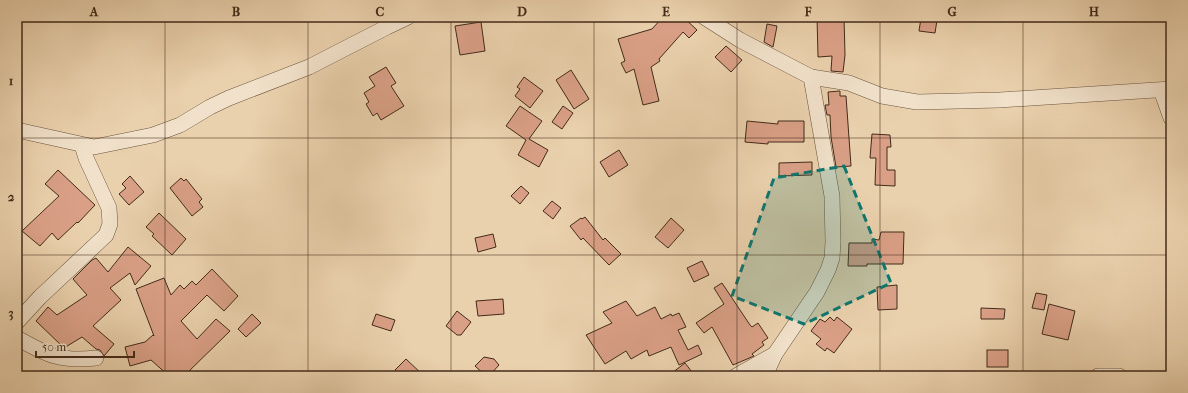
<svg xmlns="http://www.w3.org/2000/svg" width="1188" height="393" font-family="'IM FELL French Canon',serif">
<rect width="100%" height="100%" fill="#ead1ad"/>
<filter id="stains"><feTurbulence type="fractalNoise" baseFrequency=".005" numOctaves="4"/><feColorMatrix values="0 0 0 0 .2 0 0 0 0 .09 0 0 0 0 .02 0 0 0 .5 -.17"/></filter>
<radialGradient id="worn" r=".72"><stop offset=".6" stop-color="#630" stop-opacity="0"/><stop offset="1" stop-color="#630" stop-opacity=".3"/></radialGradient>
<g fill="#daa087" stroke="#432b19">
<path d="M 663,17 L 683,17 L 697,30 L 689,38 L 683,32 L 659,59 L 660,61 L 651,67 L 659,101 L 643,105 L 634,69 L 626,73 L 621,63 L 625,61 L 618,39 L 652,29 Z"/>
<path d="M 817,17 L 844,17 L 845,55 L 843,72 L 831,71 L 832,56 L 818,57 Z"/>
<path d="M 921,18 L 937,20 L 935,33 L 919,31 Z"/>
<path d="M 481,22 L 485,51 L 460,55 L 455,26 Z"/>
<path d="M 767,24 L 777,26 L 773,47 L 764,42 Z"/>
<path d="M 726,46 L 742,60 L 731,72 L 715,57 Z"/>
<path d="M 386,67 L 396,83 L 391,86 L 404,106 L 381,120 L 377,113 L 373,116 L 366,104 L 369,102 L 364,93 L 375,86 L 369,77 Z"/>
<path d="M 571,70 L 589,99 L 574,109 L 556,80 Z"/>
<path d="M 524,77 L 543,91 L 530,108 L 515,96 L 520,89 L 517,87 Z"/>
<path d="M 840,91 L 840,96 L 846,96 L 851,166 L 836,167 L 831,137 L 830,115 L 827,115 L 825,105 L 829,105 L 828,92 Z"/>
<path d="M 520,106 L 542,121 L 529,139 L 548,150 L 539,167 L 518,155 L 526,140 L 506,126 Z"/>
<path d="M 563,106 L 573,113 L 562,129 L 552,122 Z"/>
<path d="M 747,121 L 778,124 L 778,121 L 804,121 L 804,142 L 768,142 L 768,144 L 745,142 Z"/>
<path d="M 872,134 L 890,135 L 891,147 L 887,147 L 887,170 L 895,170 L 895,186 L 875,185 L 876,158 L 870,158 Z"/>
<path d="M 619,150 L 628,165 L 609,177 L 600,162 Z"/>
<path d="M 812,162 L 812,175 L 779,176 L 779,163 Z"/>
<path d="M 58,170 L 95,205 L 78,223 L 77,222 L 58,240 L 52,233 L 40,246 L 22,231 L 59,196 L 45,184 Z"/>
<path d="M 130,176 L 144,192 L 129,205 L 119,194 L 126,188 L 122,184 Z"/>
<path d="M 181,178 L 184,181 L 186,179 L 202,199 L 199,202 L 203,207 L 192,216 L 170,188 Z"/>
<path d="M 521,186 L 529,193 L 520,204 L 511,196 Z"/>
<path d="M 552,201 L 561,208 L 553,219 L 543,211 Z"/>
<path d="M 159,213 L 186,239 L 172,255 L 152,236 L 154,234 L 146,227 Z"/>
<path d="M 585,217 L 603,240 L 605,238 L 621,254 L 609,265 L 583,238 L 581,240 L 570,226 L 581,218 L 582,219 Z"/>
<path d="M 671,218 L 684,230 L 668,248 L 655,237 Z"/>
<path d="M 881,232 L 904,232 L 903,264 L 867,264 L 867,266 L 848,266 L 849,243 L 872,243 L 872,239 L 879,240 Z"/>
<path d="M 493,234 L 496,247 L 478,252 L 475,238 Z"/>
<path d="M 128,247 L 151,266 L 135,285 L 130,273 L 110,288 L 121,300 L 93,326 L 114,344 L 104,356 L 100,350 L 96,349 L 82,337 L 64,348 L 36,321 L 48,307 L 57,315 L 87,295 L 73,279 L 92,260 L 96,258 L 108,272 Z"/>
<path d="M 702,261 L 709,275 L 694,282 L 687,268 Z"/>
<path d="M 212,269 L 238,296 L 224,311 L 207,295 L 181,321 L 197,339 L 216,319 L 230,331 L 184,376 L 169,376 L 151,360 L 130,366 L 125,347 L 145,342 L 153,335 L 154,336 L 136,289 L 164,278 L 171,295 L 180,285 L 184,289 L 192,281 L 196,285 Z"/>
<path d="M 722,283 L 750,325 L 752,327 L 758,323 L 768,338 L 762,342 L 764,345 L 752,354 L 754,356 L 733,365 L 712,327 L 704,333 L 696,323 L 724,304 L 714,288 Z"/>
<path d="M 897,285 L 897,309 L 878,310 L 877,287 Z"/>
<path d="M 1036,293 L 1047,295 L 1044,310 L 1032,308 Z"/>
<path d="M 503,299 L 504,314 L 478,316 L 476,301 Z"/>
<path d="M 626,301 L 637,316 L 655,307 L 661,319 L 671,314 L 672,316 L 679,313 L 686,327 L 678,330 L 688,350 L 698,345 L 702,354 L 679,365 L 671,347 L 649,356 L 647,350 L 631,359 L 626,351 L 605,364 L 586,335 L 612,323 L 603,312 Z"/>
<path d="M 1049,304 L 1075,311 L 1068,340 L 1042,334 Z"/>
<path d="M 981,308 L 1005,309 L 1004,319 L 981,319 Z"/>
<path d="M 457,311 L 471,322 L 461,335 L 457,335 L 446,326 Z"/>
<path d="M 252,314 L 261,323 L 246,337 L 238,329 Z"/>
<path d="M 376,314 L 395,320 L 391,331 L 372,325 Z"/>
<path d="M 830,317 L 834,321 L 837,317 L 852,329 L 834,353 L 827,348 L 825,351 L 816,344 L 821,339 L 811,331 L 820,319 L 825,322 Z"/>
<rect x="987" y="350" width="21" height="17"/>
<path d="M 484,357 L 494,359 L 499,365 L 489,376 L 486,376 L 475,366 Z"/>
<path d="M 406,359 L 424,376 L 400,376 L 395,370 Z"/>
<path d="M 685,363 L 692,372 L 685,376 L 668,376 Z"/>
</g>
<g fill="none" stroke-linecap="round" stroke-linejoin="round">
<defs>
<g id="minor">
<path d="M 704,17 L 740,40 L 811,77 L 849,83 L 882,96 L 917,102 L 1000,100 L 1171,89"/>
<path d="M 1161,90 L 1171,118"/>
<path d="M 17,130 L 94,147 L 153,135 L 180,125 L 210,107 L 229,98 L 309,67 L 387,27 L 408,17"/>
<path d="M 17,322 L 40,297 L 106,235 L 110,224 L 109,208 L 86,158 L 82,145"/>
<path d="M 17,338 C 47,355 60,362 96,358"/>
<path d="M 736,376 L 775,354"/>
<path d="M 765,376 L 775,354 L 817,292 L 828,270 L 832,258 L 833,242 L 832,196 L 811,77"/>
<path d="M 1098,376 L 1119,376"/>
</g>
</defs>
<use href="#minor" stroke="#6d543e" stroke-width="16"/>
<use href="#minor" stroke="#f1e1ca" stroke-width="15"/>
</g>
<path fill="#0f766e" fill-opacity="0.2" stroke="#0f766e" stroke-width="3" stroke-dasharray="8 5" stroke-linejoin="round" d="M 844,166 L 891,283 L 804,324 L 732,296 L 774,178 Z"/>
<path fill="none" stroke="#432b19" stroke-width="1" stroke-opacity="0.55" d="M 165,17 L 165,376M 308,17 L 308,376M 451,17 L 451,376M 594,17 L 594,376M 737,17 L 737,376M 880,17 L 880,376M 1023,17 L 1023,376M 17,138 L 1171,138M 17,255 L 1171,255"/>
<rect width="1188" height="393" fill="none" stroke="#ead1ad" stroke-width="44"/>
<path d="M36 351v6h98v-6" fill="none" stroke="#432b19" stroke-width="2"/>
<text x="42" y="351" font-size="12" fill="#432b19" stroke="#f1e1ca" stroke-width="3" paint-order="stroke">50 m</text>
<rect x="22" y="22" width="1144" height="349" fill="none" stroke="#432b19" stroke-width="1.5"/>
<g font-size="13" text-anchor="middle" font-weight="bold" fill="#432b19">
<text x="94" y="16">A</text>
<text x="236" y="16">B</text>
<text x="380" y="16">C</text>
<text x="522" y="16">D</text>
<text x="666" y="16">E</text>
<text x="808" y="16">F</text>
<text x="952" y="16">G</text>
<text x="1094" y="16">H</text>
<text x="11" y="85">1</text>
<text x="11" y="201">2</text>
<text x="11" y="317">3</text>
</g>
<rect width="100%" height="100%" filter="url(#stains)"/>
<rect width="100%" height="100%" fill="url(#worn)"/>
</svg>
